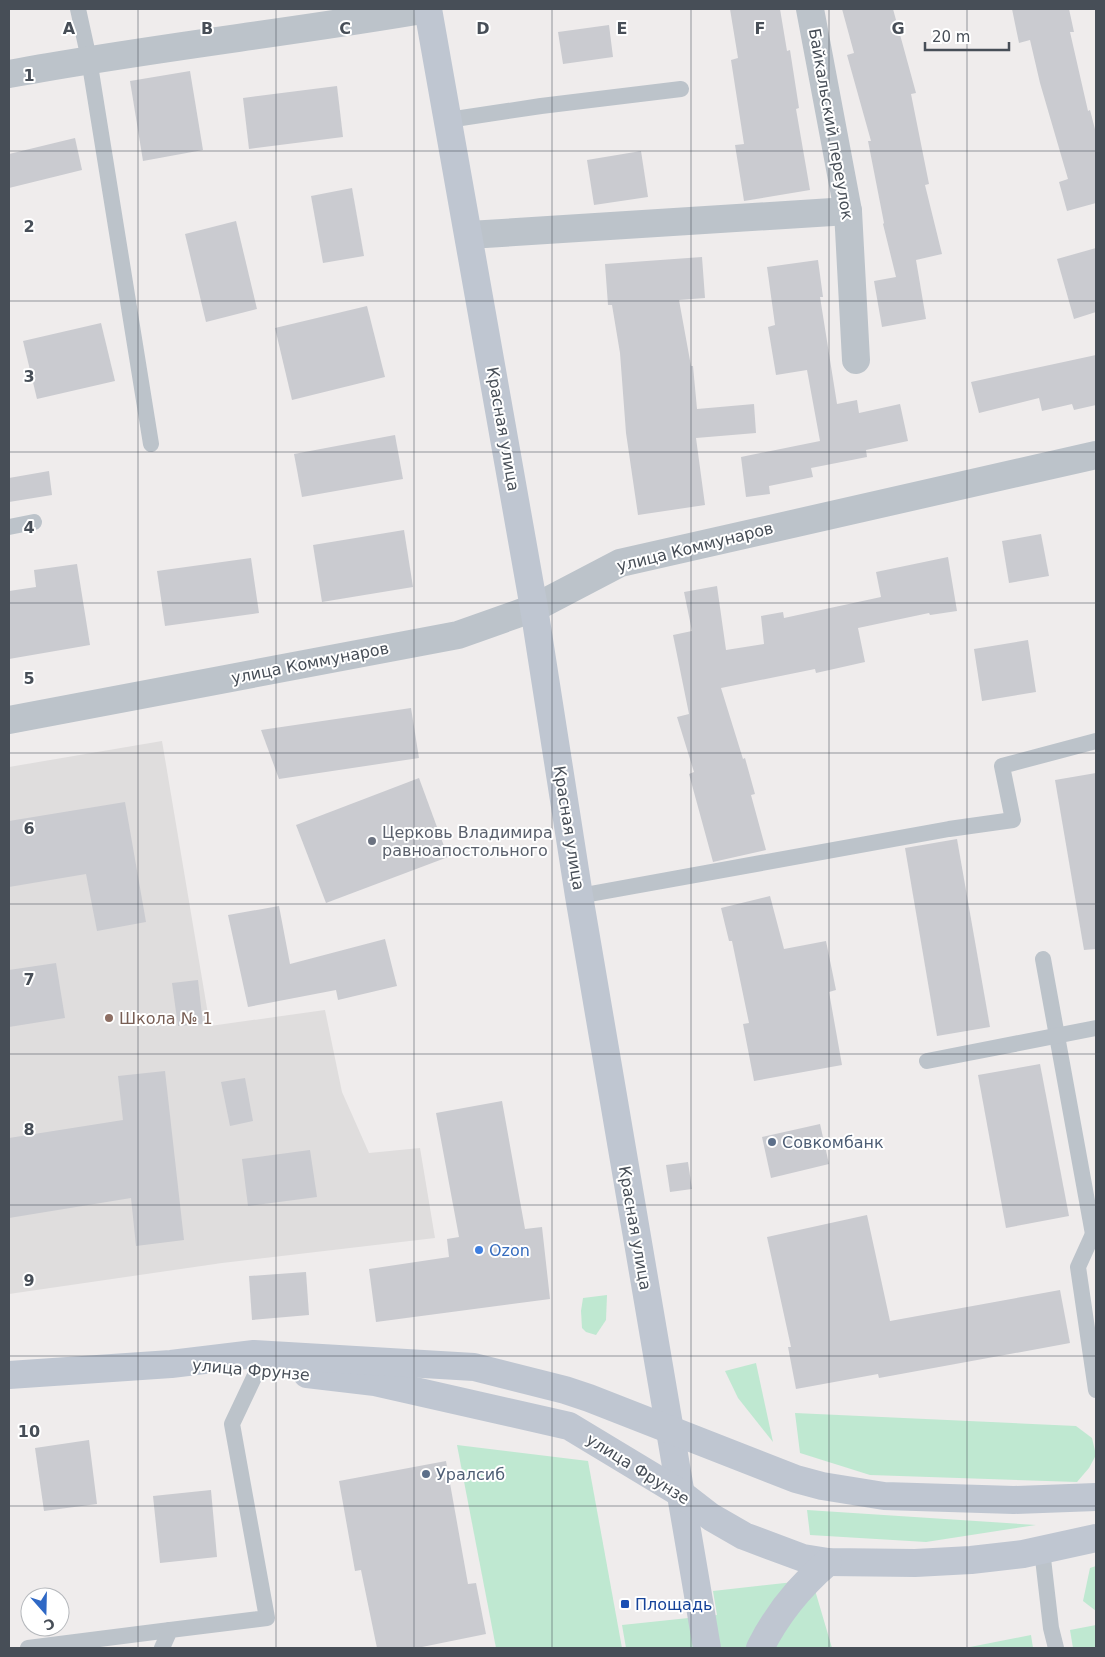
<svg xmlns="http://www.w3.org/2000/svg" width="1105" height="1657" font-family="'DejaVu Sans',sans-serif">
<rect width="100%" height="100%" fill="#efecec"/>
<path fill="#dfdddd" d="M 162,741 L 210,1026 L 325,1010 L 342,1092 L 369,1153 L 420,1148 L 435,1238 L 222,1263 L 9,1294 L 9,767 Z"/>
<g fill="#bfe8d1">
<path d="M 607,1295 L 606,1320 L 596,1335 L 586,1332 L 582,1328 L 581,1311 L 583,1298 Z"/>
<path d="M 756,1363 L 773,1442 L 738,1398 L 725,1371 Z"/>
<path d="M 795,1413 L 1076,1426 L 1092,1438 L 1096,1455 L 1089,1468 L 1077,1482 L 870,1475 L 800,1453 Z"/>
<path d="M 457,1445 L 588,1461 L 622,1648 L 496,1648 Z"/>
<path d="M 807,1510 L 1036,1525 L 926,1542 L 810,1535 Z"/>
<path d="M 1096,1566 L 1096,1611 L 1083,1601 L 1090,1568 Z"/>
<path d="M 812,1580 L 832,1648 L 626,1648 L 622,1625 L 717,1615 L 713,1591 Z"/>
<path d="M 1096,1625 L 1096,1648 L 1073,1648 L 1070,1630 Z"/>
<path d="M 1031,1635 L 1033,1648 L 965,1648 Z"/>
</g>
<g fill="#cacbd0">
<path d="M 730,9 L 780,9 L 787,51 L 790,50 L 799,108 L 796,109 L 810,190 L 744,201 L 735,145 L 744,144 L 731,60 L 738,58 Z"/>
<path d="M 842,9 L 893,9 L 916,93 L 911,94 L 929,184 L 925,185 L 942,254 L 916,260 L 926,319 L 882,327 L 874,281 L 896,277 L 883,224 L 884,223 L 868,141 L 871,141 L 847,55 L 854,53 Z"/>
<path d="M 1012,9 L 1069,9 L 1074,32 L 1070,32 L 1088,111 L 1090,110 L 1096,133 L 1096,203 L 1067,211 L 1059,182 L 1068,179 L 1040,83 L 1030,40 L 1019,43 Z"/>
<path d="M 609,25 L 613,57 L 563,64 L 558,32 Z"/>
<path d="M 190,71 L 203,150 L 143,161 L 130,81 Z"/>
<path d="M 337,86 L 343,137 L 249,149 L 243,98 Z"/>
<path d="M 75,138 L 82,170 L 9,188 L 9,154 Z"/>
<path d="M 641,151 L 648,197 L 594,205 L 587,160 Z"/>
<path d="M 352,188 L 364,256 L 323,263 L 311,196 Z"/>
<path d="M 236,221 L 257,309 L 206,322 L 185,234 Z"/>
<path d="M 1096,248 L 1096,312 L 1074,319 L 1057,259 Z"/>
<path d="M 702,257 L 705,298 L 679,300 L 691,366 L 693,366 L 697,409 L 754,404 L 756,433 L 696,438 L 705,505 L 638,515 L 626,433 L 620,353 L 612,305 L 608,305 L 605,264 Z"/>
<path d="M 818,260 L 823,297 L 820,297 L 837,404 L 857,400 L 859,413 L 900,404 L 908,441 L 866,450 L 867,457 L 811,468 L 813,477 L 769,486 L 770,494 L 746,497 L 741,457 L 820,441 L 807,370 L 776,375 L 768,327 L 775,325 L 767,267 Z"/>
<path d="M 367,306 L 385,377 L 292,400 L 275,328 Z"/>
<path d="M 101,323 L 115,381 L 37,399 L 23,341 Z"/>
<path d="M 1096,355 L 1096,405 L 1074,410 L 1072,404 L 1042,411 L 1039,398 L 979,413 L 971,382 Z"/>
<path d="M 395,435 L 403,479 L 302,497 L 294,454 Z"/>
<path d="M 49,471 L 52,495 L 9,502 L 9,478 Z"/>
<path d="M 404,530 L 413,587 L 322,602 L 313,545 Z"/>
<path d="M 1041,534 L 1049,576 L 1009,583 L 1002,541 Z"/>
<path d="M 948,557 L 957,611 L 930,615 L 929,613 L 858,628 L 865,662 L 816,673 L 815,669 L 721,688 L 743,759 L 745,758 L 755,794 L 751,795 L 766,850 L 713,862 L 689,774 L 694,772 L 677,717 L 689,714 L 673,635 L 692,631 L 684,592 L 717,586 L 726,650 L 764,644 L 761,616 L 783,612 L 784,618 L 881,597 L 876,572 Z"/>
<path d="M 251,558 L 259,613 L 165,626 L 157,571 Z"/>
<path d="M 77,564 L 90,645 L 9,659 L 9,591 L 36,587 L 34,570 Z"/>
<path d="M 1028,640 L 1036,692 L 982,701 L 974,649 Z"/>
<path d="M 411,708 L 419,758 L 279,779 L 261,730 Z"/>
<path d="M 1096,773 L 1096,949 L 1084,950 L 1055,780 Z"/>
<path d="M 419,778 L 448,857 L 326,903 L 296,825 Z"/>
<path d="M 125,802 L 146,922 L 97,931 L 86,874 L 9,887 L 9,821 Z"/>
<path d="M 957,839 L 990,1027 L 937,1036 L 905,848 Z"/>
<path d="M 770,896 L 784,949 L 826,941 L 836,990 L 829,992 L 842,1065 L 754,1081 L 743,1024 L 749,1023 L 732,941 L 729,941 L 721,908 Z"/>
<path d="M 279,906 L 290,964 L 385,939 L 397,986 L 338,1000 L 336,990 L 248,1007 L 228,915 Z"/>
<path d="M 56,963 L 65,1018 L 9,1027 L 9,970 Z"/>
<path d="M 198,980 L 203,1024 L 178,1026 L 172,983 Z"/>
<path d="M 1040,1064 L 1069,1216 L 1006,1228 L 978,1075 Z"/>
<path d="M 165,1071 L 184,1240 L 136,1246 L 131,1198 L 9,1218 L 9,1138 L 123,1120 L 118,1076 Z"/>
<path d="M 245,1078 L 253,1121 L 230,1126 L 221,1082 Z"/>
<path d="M 502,1101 L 525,1229 L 542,1227 L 550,1299 L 376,1322 L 369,1269 L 449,1257 L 447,1239 L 459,1237 L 436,1113 Z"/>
<path d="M 820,1124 L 829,1164 L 771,1178 L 762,1137 Z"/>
<path d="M 310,1150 L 317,1197 L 248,1206 L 242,1159 Z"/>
<path d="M 688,1162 L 692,1189 L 670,1192 L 666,1165 Z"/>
<path d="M 867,1215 L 890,1321 L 1060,1290 L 1070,1343 L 879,1378 L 878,1374 L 796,1389 L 788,1347 L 791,1347 L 767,1237 Z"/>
<path d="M 306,1272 L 309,1315 L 252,1320 L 249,1276 Z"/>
<path d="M 89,1440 L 97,1504 L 44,1511 L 35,1448 Z"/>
<path d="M 446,1461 L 468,1584 L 476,1583 L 486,1634 L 417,1648 L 377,1648 L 361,1570 L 355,1571 L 339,1481 Z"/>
<path d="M 211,1490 L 217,1557 L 160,1563 L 153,1496 Z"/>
</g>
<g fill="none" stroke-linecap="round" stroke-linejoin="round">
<g stroke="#bcc3ca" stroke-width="16">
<path d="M 78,9 L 89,59 L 151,444"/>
<path d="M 448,120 L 541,106 L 681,89"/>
<path d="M 9,527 L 34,522"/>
<path d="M 579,896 L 949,829 L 1013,820 L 1002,766 L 1096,741"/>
<path d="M 1043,959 L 1093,1234"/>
<path d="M 927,1061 L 1096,1028"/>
<path d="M 1096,1231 L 1093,1234 L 1078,1267 L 1096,1390"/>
<path d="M 1042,1550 L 1051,1628 L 1056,1648"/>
<path d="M 28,1648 L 170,1630"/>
<path d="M 162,1648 L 170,1630 L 267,1618 L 232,1424 L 258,1369"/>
</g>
<g stroke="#bcc3ca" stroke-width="28">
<path d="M 810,9 L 848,211 L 856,360"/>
<path d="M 9,74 C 148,48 289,33 428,9"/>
<path d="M 469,235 L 848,211"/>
<path d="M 9,720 L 458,635 L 534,608 L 620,563 L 1096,455"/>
</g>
<g stroke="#bfc6d1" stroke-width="28">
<path d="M 428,9 L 534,608 L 579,896 L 707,1648"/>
<path d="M 307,1374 L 375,1382 L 569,1426 L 680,1493 L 711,1517 L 744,1536 L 803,1558 L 828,1562 L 915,1563 L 971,1560 L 1023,1554 L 1096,1538"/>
<path d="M 9,1375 L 171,1364 L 254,1354 L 474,1367 L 565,1390 L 589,1398 L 796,1479 L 822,1486 L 884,1496 L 1014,1500 L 1096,1497"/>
<path d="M 760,1648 C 777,1614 800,1586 828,1562"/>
</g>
</g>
<path fill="none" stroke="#474e57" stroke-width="1" stroke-opacity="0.55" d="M 138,9 L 138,1648M 276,9 L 276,1648M 414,9 L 414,1648M 552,9 L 552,1648M 691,9 L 691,1648M 829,9 L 829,1648M 967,9 L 967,1648M 9,151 L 1096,151M 9,301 L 1096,301M 9,452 L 1096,452M 9,603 L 1096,603M 9,753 L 1096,753M 9,904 L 1096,904M 9,1054 L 1096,1054M 9,1205 L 1096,1205M 9,1356 L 1096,1356M 9,1506 L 1096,1506"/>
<circle fill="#6b7280" stroke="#fff" stroke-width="2" cx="372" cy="841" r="5"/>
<circle fill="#8d6e63" stroke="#fff" stroke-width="2" cx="109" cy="1018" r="5"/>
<g fill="#5c6f8a" stroke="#fff" stroke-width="2">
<circle cx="772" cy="1142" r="5"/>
<circle cx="426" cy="1474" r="5"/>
</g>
<circle fill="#3f7fe0" stroke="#fff" stroke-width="2" cx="479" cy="1250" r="5"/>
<rect fill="#1a4fb4" stroke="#fff" stroke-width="2" x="620" y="1599" width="10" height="10" rx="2.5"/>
<g text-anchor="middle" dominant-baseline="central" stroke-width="4" stroke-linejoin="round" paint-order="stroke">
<g font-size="16" fill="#474e57" stroke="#fff">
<text transform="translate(831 124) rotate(80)">Байкальский переулок</text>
<text transform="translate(503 429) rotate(80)">Красная улица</text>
<text transform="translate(695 547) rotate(-14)">улица Коммунаров</text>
<text transform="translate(310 663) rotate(-11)">улица Коммунаров</text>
<text transform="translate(569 828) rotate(81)">Красная улица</text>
<text transform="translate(635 1228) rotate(80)">Красная улица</text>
<text transform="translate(251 1370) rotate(5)">улица Фрунзе</text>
<text transform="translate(638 1469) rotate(32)">улица Фрунзе</text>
</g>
<g font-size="16" fill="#5b616d" stroke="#fff" text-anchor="start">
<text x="382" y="832">Церковь Владимира<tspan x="382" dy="18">равноапостольного</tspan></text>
</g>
<g font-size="16" fill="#785e54" stroke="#fff" text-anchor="start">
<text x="119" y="1018">Школа № 1</text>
</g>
<g font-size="16" fill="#4e5e75" stroke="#fff" text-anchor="start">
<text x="782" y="1142">Совкомбанк</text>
<text x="436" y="1474">Уралсиб</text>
</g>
<g font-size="16" fill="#366cbe" stroke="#fff" text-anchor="start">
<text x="489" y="1250">Ozon</text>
</g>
<g font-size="16" fill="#164399" stroke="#fff" text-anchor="start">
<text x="635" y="1604">Площадь</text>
</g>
</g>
<g font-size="16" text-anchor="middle" font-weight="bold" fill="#474e57" stroke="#fff" stroke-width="4" stroke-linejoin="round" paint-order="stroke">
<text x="69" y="34">A</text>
<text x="207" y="34">B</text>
<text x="345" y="34">C</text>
<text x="483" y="34">D</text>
<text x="622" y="34">E</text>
<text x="760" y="34">F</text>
<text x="898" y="34">G</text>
<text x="29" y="81">1</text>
<text x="29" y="232">2</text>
<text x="29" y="382">3</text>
<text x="29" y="533">4</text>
<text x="29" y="684">5</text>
<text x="29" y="834">6</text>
<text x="29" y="985">7</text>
<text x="29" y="1135">8</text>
<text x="29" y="1286">9</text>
<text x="29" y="1437">10</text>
</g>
<rect width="1105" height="1657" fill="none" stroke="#474e57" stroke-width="20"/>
<g transform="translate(45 1612) rotate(160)"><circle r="24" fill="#ffffff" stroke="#b5b8bc"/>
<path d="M0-4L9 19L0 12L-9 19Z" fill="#2f68c5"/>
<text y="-8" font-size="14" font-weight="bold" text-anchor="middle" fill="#474e57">С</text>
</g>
<path d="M925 42v8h84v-8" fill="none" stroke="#474e57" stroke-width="2.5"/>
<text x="932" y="42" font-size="15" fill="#474e57" stroke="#ffffff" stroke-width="4" paint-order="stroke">20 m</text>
</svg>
